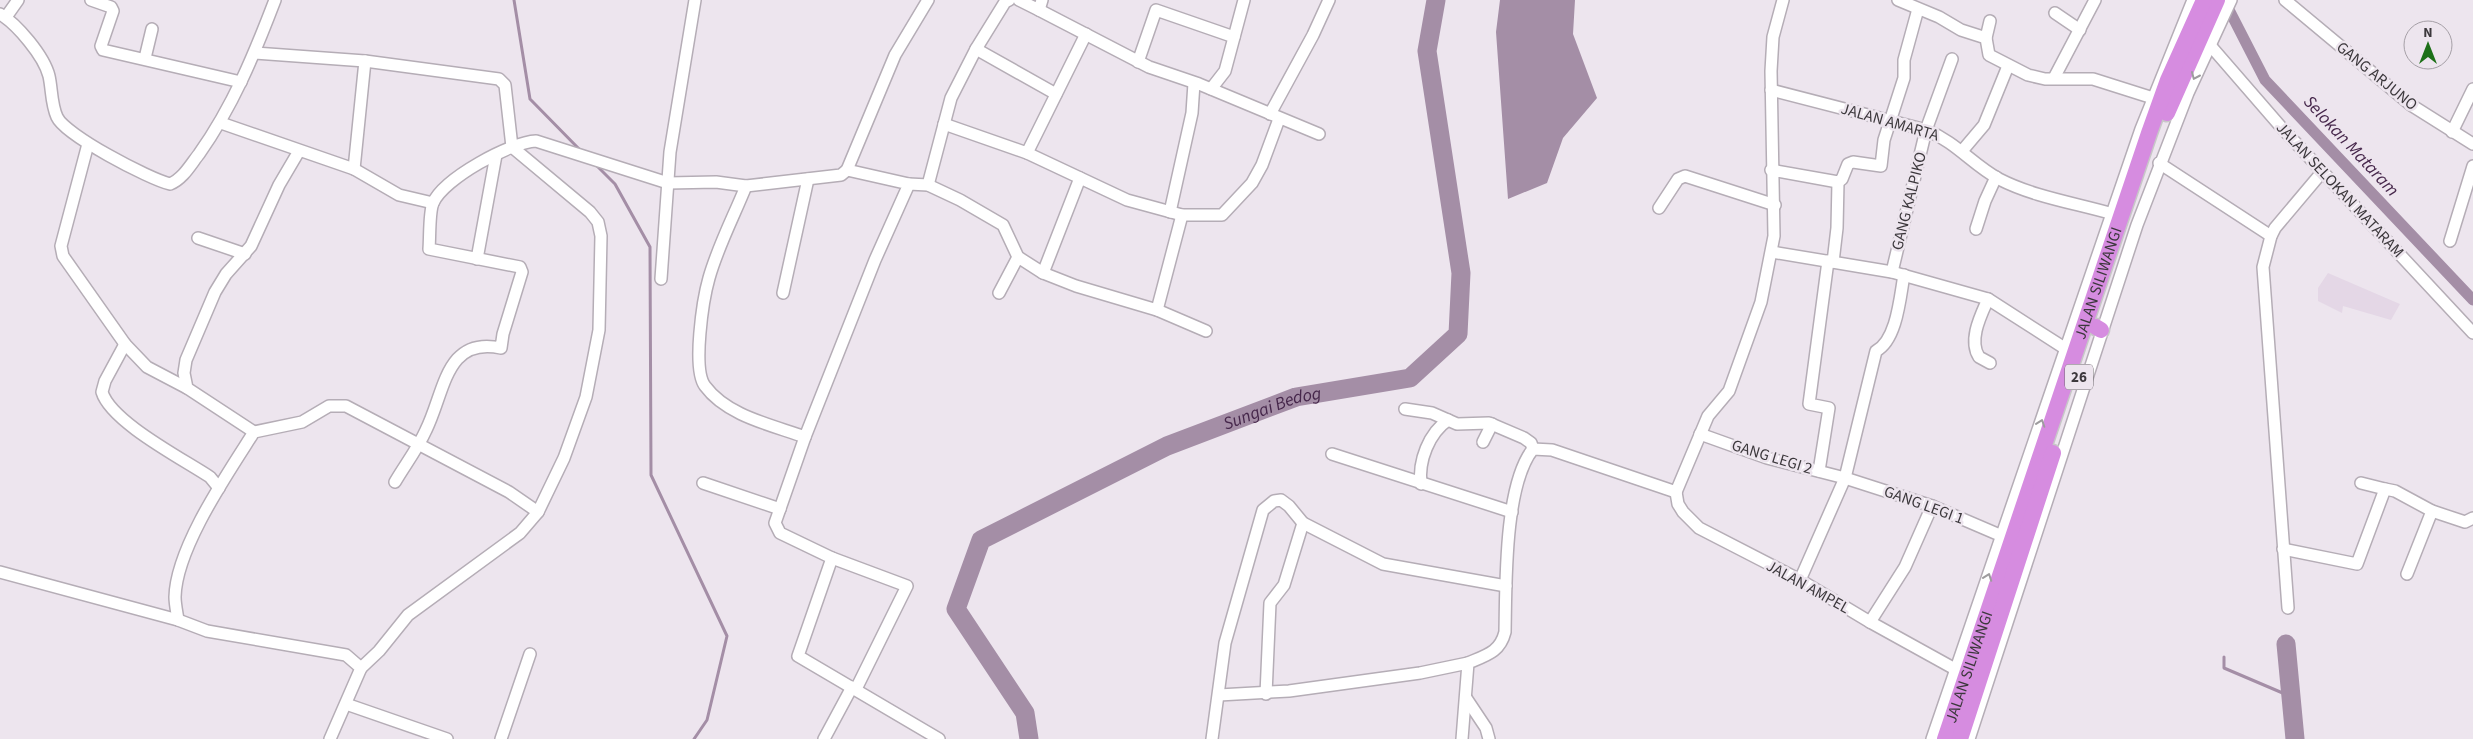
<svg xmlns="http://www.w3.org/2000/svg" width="2473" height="739" font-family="'Source Sans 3',sans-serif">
<rect width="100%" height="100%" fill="#ede5ee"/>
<path fill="#e4d7e6" d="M 2328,273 L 2379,295 L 2400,304 L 2391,320 L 2343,306 L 2342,313 L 2318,301 L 2318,288 Z"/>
<path fill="#a48ea6" d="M 1500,0 L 1575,0 L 1573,34 L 1597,98 L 1563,138 L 1547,183 L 1508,199 L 1496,32 Z"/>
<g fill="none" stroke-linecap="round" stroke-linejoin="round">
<g stroke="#a48ea6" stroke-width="3">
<path d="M 514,0 L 530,99 L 582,152"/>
<path d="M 594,163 L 615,184 L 650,247 L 651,475 L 727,636 L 707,720 L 694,739"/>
<path d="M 2224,657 L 2224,668 L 2285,694"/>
</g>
<path stroke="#a48ea6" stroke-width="11" d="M 2224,0 L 2265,80 L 2473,300"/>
<g stroke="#a48ea6" stroke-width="19">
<path d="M 2286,644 L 2295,739"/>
<path id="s1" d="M 1029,739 L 1025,713 L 956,609 L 981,540 L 1167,446 L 1296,397 L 1410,378 L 1458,334 L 1461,273 L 1427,51 L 1436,0"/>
</g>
<defs>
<g id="minor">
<path d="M 91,0 L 111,7 L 113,11 L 101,46 L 103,50 L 241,82"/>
<path d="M 1019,0 L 1039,10 L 1042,0"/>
<path d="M 1898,0 L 1939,17 L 1961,30 L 1986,38 L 1989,55 L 2028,75 L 2045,79 L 2093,79 L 2153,98"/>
<path d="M 2285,0 L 2411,105 L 2473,144"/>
<path d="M 1039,10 L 1149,67 L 1199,84 L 1319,134"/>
<path d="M 2055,13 L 2080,30"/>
<path d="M 0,14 C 17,24 44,56 49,76 C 52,89 51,104 57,117 C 65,135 149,179 170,184 C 183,179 191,164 199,154 C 233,106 254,55 275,0"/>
<path d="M 6,17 L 18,0"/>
<path d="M 1986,38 L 1990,21"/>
<path d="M 2209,44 L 2281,127 L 2473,333"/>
<path d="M 976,49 L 1056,94"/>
<path d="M 255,53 L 365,61 L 499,79 L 505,85 L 512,147 L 590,212 L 598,222 L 601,236 L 599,330 L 586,397 L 564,458 L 538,512 L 520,533 L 408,615 L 379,651 L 361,668"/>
<path d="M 145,58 L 152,29"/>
<path d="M 1138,62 L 1156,10 L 1234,37"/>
<path d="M 2054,78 L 2095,0"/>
<path d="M 1211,89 L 1225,71 L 1244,0"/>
<path d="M 1771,90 L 1926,130 C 1956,142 1973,165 1999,179 C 2034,197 2075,203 2113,214"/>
<path d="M 1270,114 L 1313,35 L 1329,0"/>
<path d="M 221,123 L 354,169 L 399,195 L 433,203"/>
<path d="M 944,124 L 1027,153 L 1086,34"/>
<path d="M 2452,132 L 2473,89"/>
<path d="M 88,144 L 61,246 L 63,256 L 125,344 L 147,367 L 187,388"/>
<path d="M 1962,151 L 1984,125 L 2008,66"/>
<path d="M 1027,153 L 1127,200 L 1182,215 L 1222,215 L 1252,183 L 1262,165 L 1279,119"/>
<path d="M 2159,163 L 2271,236"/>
<path d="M 354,169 L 365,61"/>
<path d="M 847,170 L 909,184 L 875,260 L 805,437 L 775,523 L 780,533 L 832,558 L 798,656 L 939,739"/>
<path d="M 1771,170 L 1838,182 L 1842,179 L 1848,164 L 1853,162 L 1881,166 L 1884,140 L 1904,78 L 1904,60 L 1918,9"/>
<path d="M 909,184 L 928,185 L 960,200 L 1003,225 L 1018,257 L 1043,273 L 1076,286 L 1157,310 L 1206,331"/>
<path d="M 928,185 L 951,98 L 976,49 L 1005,2 L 1009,0"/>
<path d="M 746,186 C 734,216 718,246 709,278 C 703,299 692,369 705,386 C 727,416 772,425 805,437"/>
<path d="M 1659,208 L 1678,179 L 1685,176 L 1775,205"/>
<path d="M 1170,212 L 1192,113 L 1194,83"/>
<path d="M 1976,229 L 1985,201 L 1996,177"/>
<path d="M 198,238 L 245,254"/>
<path d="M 2450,241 L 2473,166"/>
<path d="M 1772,252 L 1892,272 L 1988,299 L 2066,349"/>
<path d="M 477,259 L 496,155"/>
<path d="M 1833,262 L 1837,228 L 1838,182"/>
<path d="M 1892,272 L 1926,130 L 1952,59"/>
<path d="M 1043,273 L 1080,178"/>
<path d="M 661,279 L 670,152 L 695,0"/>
<path d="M 783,293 L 808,179"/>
<path d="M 999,293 L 1018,257"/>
<path d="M 1988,299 C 1981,315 1968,340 1979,357 L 1990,363"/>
<path d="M 1157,310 L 1182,215"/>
<path d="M 125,344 L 105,381 L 102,392 C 111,422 183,459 210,477 L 219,488"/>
<path d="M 1405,409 L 1432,413 L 1457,424 L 1489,423 L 1524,438 L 1531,443 L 1533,449"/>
<path d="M 254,432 L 187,388 L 184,373 L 186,360 L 215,292 L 226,274 L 251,246 L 279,185 L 299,151"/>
<path d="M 1700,434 L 1767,458 L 1845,478 L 1932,506 L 2002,536"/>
<path d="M 1483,442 L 1492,424"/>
<path d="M 1332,454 L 1512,512"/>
<path d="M 1819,471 L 1829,408 L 1809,404 L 1828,261"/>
<path d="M 395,482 C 405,465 418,448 426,430 C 445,392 445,336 501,348 L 503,334 L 522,272 L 520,267 L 429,249 C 430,238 429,212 433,203 C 444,178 511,142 536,141 L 668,183 L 716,182 L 746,186 L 841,175 L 847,170 L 895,55 L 928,0"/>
<path d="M 703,483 L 780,509"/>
<path d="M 2361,483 L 2385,489"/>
<path d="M 1421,484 C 1418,461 1429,433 1448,420"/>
<path d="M 1676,492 L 1708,416 L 1729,391 L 1761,302 L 1774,236 L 1771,71 L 1773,37 L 1783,0"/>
<path d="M 1676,492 L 1678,504 L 1683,512 L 1699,528 L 1800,580 L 1870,622 L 1955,669"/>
<path d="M 2283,549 L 2357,564 L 2385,489 L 2395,491 L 2432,511 L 2465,522 L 2473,518"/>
<path d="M 832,558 L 907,586 L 856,689"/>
<path d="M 0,572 L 178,620 L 207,631 L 346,655 L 361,668 L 330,739"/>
<path d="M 2407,574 L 2432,511"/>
<path d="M 1800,580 L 1845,478 L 1876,351 C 1897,340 1900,297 1904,275"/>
<path d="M 2288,608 L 2263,267 L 2271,236 L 2275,228 L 2323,171"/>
<path d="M 178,620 C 177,613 175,604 175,597 C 176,548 228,473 254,432 L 302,422 L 329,406 L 346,406 L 509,492 L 538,512"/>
<path d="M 1870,622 L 1905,567 L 1932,506"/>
<path d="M 1266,694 L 1270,603 L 1284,585 L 1303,523"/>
<path d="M 1219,695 L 1289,691 L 1420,673 L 1468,663"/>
<path d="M 1466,698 L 1486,728 L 1489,739"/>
<path d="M 346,704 L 447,739"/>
<path d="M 501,739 L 530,654"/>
<path d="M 824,739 L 852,687"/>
<path d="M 1212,739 L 1225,643 L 1263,510 L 1274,501 L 1281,500 L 1289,506 L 1303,523 L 1383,564 L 1506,586"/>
<path d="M 1462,739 L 1468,663 C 1487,655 1500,652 1505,632 C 1506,586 1504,485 1533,449 L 1552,450 L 1676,492"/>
<path d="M 1932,739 L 2141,129 L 2193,0"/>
<path d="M 1969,739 L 2137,225 L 2188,93 L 2231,0"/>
</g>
<g id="highway">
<path d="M 2167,113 L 2217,0"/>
<path d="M 2096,327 L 2101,330"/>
<path id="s2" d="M 1945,739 L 2149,133 L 2168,80 L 2204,0"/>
<path d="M 1960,739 L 2053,453"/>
</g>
</defs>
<use href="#minor" stroke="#b5adb6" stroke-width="14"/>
<use href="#highway" stroke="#c8c7c8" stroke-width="19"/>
<use href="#minor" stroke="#fff" stroke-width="11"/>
<use href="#highway" stroke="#d68ce0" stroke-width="16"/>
</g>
<defs><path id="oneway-chevron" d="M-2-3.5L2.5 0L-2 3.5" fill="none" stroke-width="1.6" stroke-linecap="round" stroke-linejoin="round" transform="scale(1.25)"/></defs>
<g stroke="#9e9c9e">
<use href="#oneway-chevron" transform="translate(2195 76) rotate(114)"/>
<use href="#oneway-chevron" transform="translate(2041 423) rotate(-71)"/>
<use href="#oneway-chevron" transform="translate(1988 577) rotate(-70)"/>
</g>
<g text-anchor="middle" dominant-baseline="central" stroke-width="5" stroke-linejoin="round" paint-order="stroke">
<rect fill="#ede5ee" stroke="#716c71" stroke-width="1" x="2065" y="364.5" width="28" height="25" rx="4"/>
<g font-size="15" font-weight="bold" fill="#3c383c">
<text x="2079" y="377">26</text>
</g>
<g font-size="16" fill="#3c383c" stroke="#ede5ee">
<text transform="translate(2377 76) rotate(39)">GANG ARJUNO</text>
<text transform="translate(1890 122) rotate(16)">JALAN AMARTA</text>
<text transform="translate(2340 190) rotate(47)">JALAN SELOKAN MATARAM</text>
<text transform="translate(1909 201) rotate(-76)">GANG KALPIKO</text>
<text stroke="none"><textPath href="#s2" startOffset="481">JALAN SILIWANGI</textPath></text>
<text transform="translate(1772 457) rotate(17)">GANG LEGI 2</text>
<text transform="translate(1924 505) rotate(20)">GANG LEGI 1</text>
<text transform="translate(1808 587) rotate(29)">JALAN AMPEL</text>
<text stroke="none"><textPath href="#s2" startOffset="76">JALAN SILIWANGI</textPath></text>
</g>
<g font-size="18" font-style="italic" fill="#46274b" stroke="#ede5ee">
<text transform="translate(2351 146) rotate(47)">Selokan Mataram</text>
<text stroke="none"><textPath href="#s1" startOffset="545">Sungai Bedog</textPath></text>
</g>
</g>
<g transform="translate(2428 45)"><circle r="24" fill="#ede5ee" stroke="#a6a0a7"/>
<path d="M0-4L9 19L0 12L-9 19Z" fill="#1d7018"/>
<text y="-8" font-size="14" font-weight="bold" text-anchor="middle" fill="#3c383c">N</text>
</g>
</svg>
